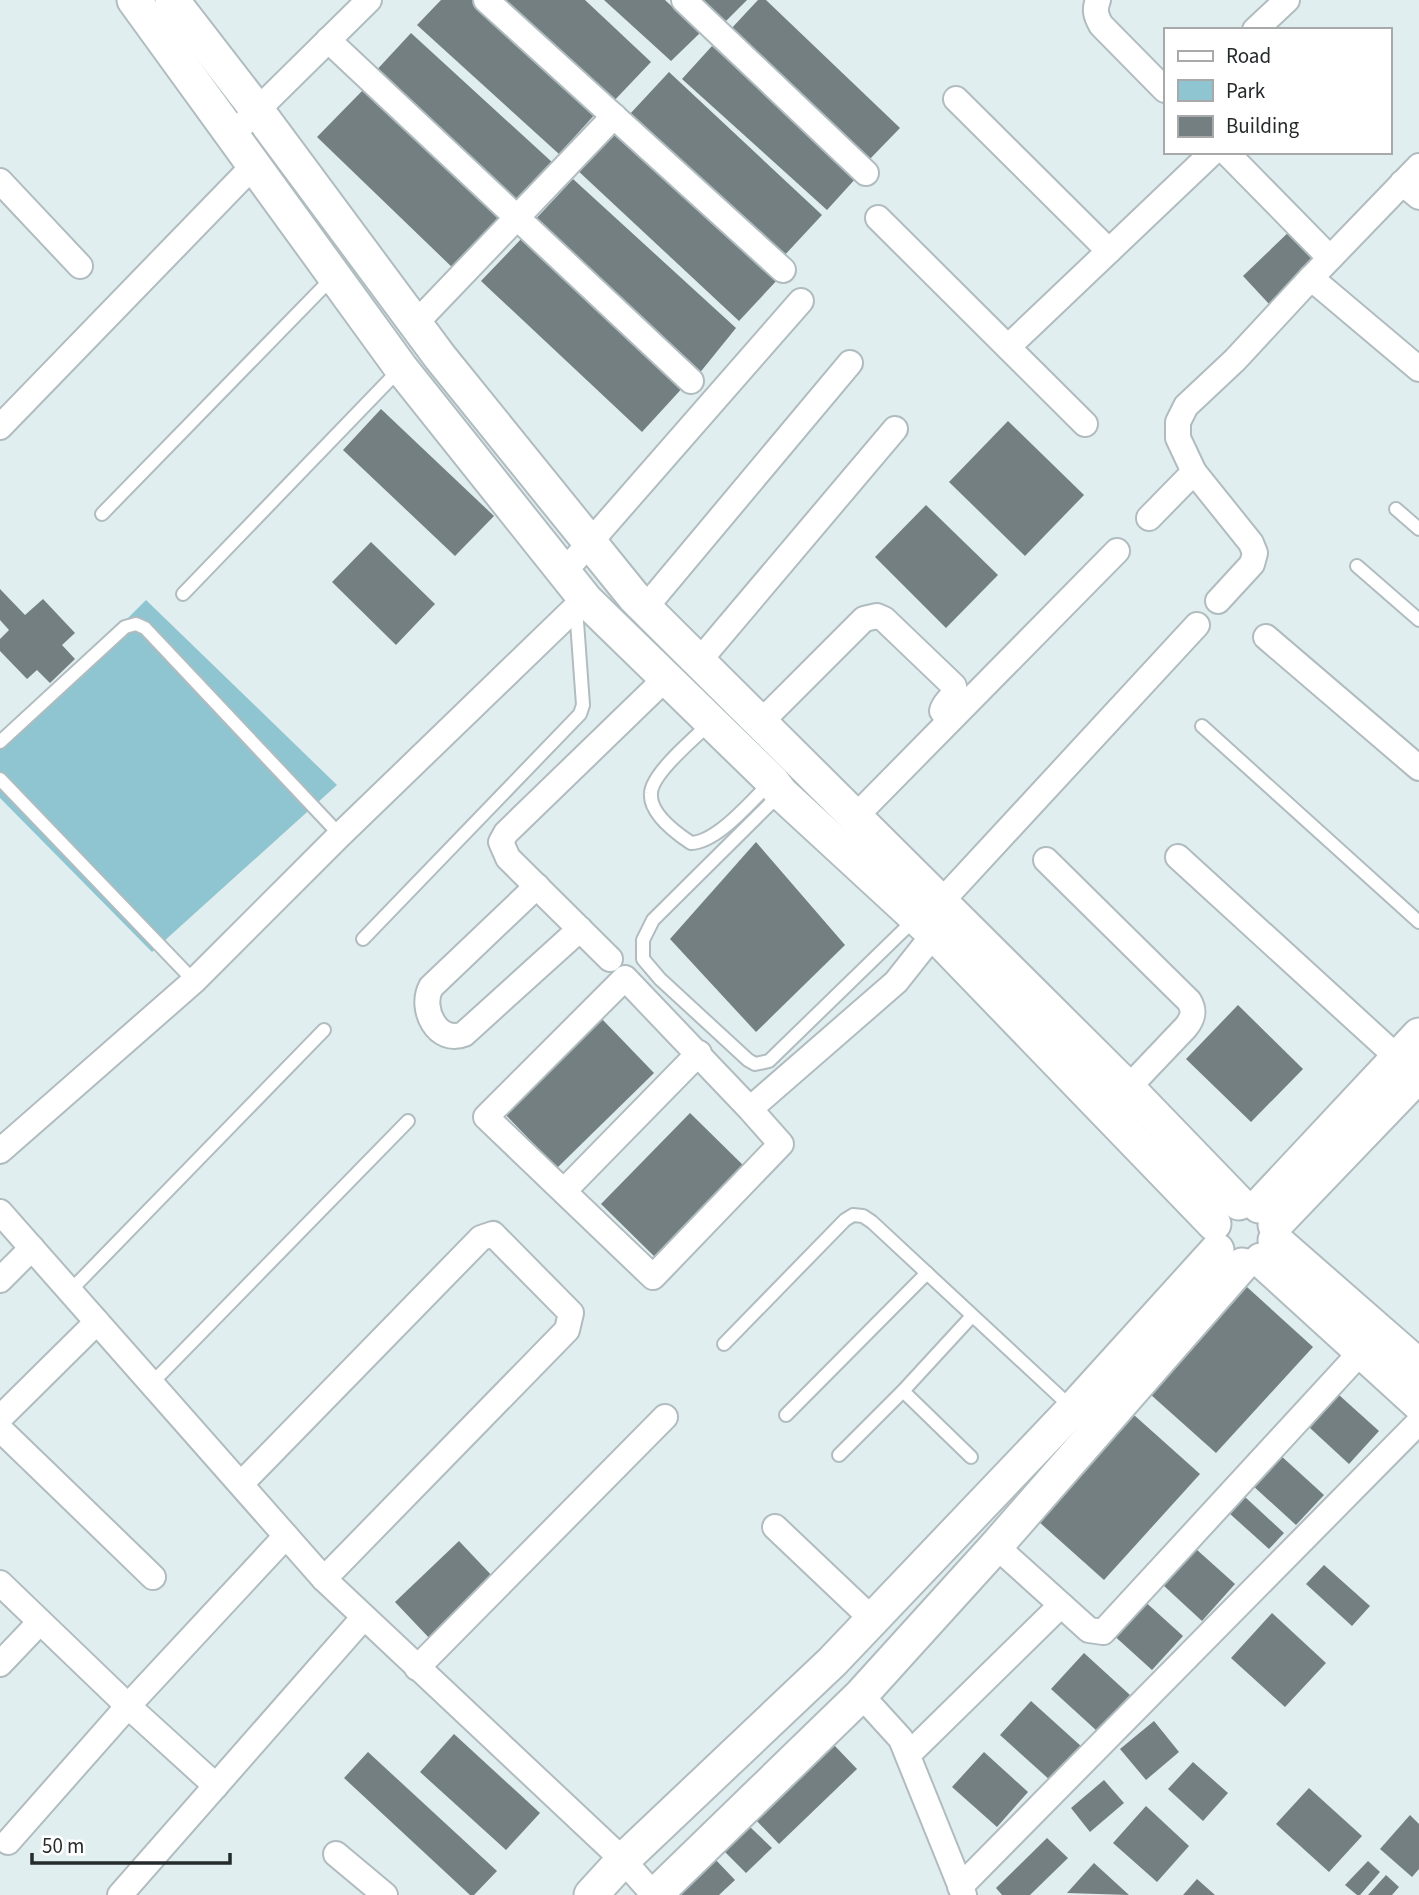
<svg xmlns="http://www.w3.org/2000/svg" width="1419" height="1895" font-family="'Source Sans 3',sans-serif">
<rect width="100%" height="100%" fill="#e1eef0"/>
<path fill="#8fc5d0" d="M 146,600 L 337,785 L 152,952 L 0,798 L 0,746 Z"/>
<g fill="#737f81">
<path d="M 441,0 L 474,0 L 597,112 L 559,154 L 417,25 Z"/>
<path d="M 498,0 L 585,0 L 651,62 L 610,105 Z"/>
<path d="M 604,0 L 665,0 L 700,33 L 671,61 Z"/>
<path d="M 688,0 L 747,0 L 718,29 Z"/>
<path d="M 758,0 L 766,0 L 900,128 L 867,162 L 729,31 Z"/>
<path d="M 411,33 L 553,163 L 514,206 L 372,75 Z"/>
<path d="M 712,46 L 857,177 L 827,210 L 682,79 Z"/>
<path d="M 669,72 L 822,215 L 782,258 L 629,115 Z"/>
<path d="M 363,90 L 502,220 L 456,271 L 317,137 Z"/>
<path d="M 615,125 L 779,278 L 739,321 L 575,168 Z"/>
<path d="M 573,179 L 736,328 L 698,375 L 532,223 Z"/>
<path d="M 1294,227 L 1321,257 L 1270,305 L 1243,276 Z"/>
<path d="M 526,234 L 686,384 L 642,432 L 481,281 Z"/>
<path d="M 381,409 L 494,516 L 455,556 L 343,450 Z"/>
<path d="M 1008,421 L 1084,495 L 1025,556 L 949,482 Z"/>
<path d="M 926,505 L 998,575 L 946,628 L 875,557 Z"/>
<path d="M 371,542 L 435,604 L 396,645 L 332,582 Z"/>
<path d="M 0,589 L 25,615 L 43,599 L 75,633 L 62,645 L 75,659 L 50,683 L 37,670 L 27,679 L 0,651 L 0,639 L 9,630 L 0,620 Z"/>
<path d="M 756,842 L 845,945 L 756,1032 L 670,939 Z"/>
<path d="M 1238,1005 L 1303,1069 L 1251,1122 L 1186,1059 Z"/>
<path d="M 601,1018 L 654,1073 L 557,1168 L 503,1112 Z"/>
<path d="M 690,1113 L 749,1171 L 660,1262 L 601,1204 Z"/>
<path d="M 1247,1287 L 1313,1347 L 1216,1453 L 1150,1394 Z"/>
<path d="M 1339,1395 L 1379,1431 L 1349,1464 L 1310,1428 Z"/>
<path d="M 1134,1415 L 1200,1474 L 1104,1580 L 1038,1521 Z"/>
<path d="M 1279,1454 L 1324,1495 L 1296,1525 L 1251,1484 Z"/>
<path d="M 1244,1496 L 1284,1533 L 1269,1549 L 1229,1513 Z"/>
<path d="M 459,1541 L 496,1580 L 432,1641 L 395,1602 Z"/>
<path d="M 1196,1549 L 1235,1584 L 1202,1621 L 1163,1585 Z"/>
<path d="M 1324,1565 L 1370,1606 L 1352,1626 L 1306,1584 Z"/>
<path d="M 1141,1598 L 1183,1636 L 1152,1670 L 1110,1632 Z"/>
<path d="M 1272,1613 L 1326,1663 L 1285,1707 L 1231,1658 Z"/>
<path d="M 1084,1653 L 1130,1695 L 1097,1731 L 1051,1689 Z"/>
<path d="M 1031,1701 L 1082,1747 L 1051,1781 L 1000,1735 Z"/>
<path d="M 1154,1721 L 1179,1752 L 1146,1780 L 1120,1749 Z"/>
<path d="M 454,1734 L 540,1813 L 506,1850 L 420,1772 Z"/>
<path d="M 834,1745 L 857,1769 L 779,1844 L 755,1819 Z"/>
<path d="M 368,1752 L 497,1871 L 474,1895 L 470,1895 L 344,1778 Z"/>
<path d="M 984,1752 L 1028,1792 L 997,1827 L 952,1787 Z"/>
<path d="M 1193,1762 L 1228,1793 L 1203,1821 L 1168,1789 Z"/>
<path d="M 1104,1780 L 1124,1803 L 1090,1832 L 1071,1808 Z"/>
<path d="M 1309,1788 L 1362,1836 L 1329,1872 L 1276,1824 Z"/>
<path d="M 1146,1806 L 1189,1846 L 1157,1882 L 1113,1843 Z"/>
<path d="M 1410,1815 L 1419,1824 L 1419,1869 L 1412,1877 L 1380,1849 Z"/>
<path d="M 750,1827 L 772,1848 L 746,1873 L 725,1852 Z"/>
<path d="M 1047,1838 L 1068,1858 L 1030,1895 L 1002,1895 L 996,1888 Z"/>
<path d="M 713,1857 L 735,1880 L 719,1895 L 673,1895 Z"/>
<path d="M 1368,1861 L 1380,1872 L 1360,1895 L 1357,1895 L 1345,1885 Z"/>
<path d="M 1094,1863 L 1129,1895 L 1067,1893 Z"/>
<path d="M 1386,1875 L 1399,1887 L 1392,1895 L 1368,1895 Z"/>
<path d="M 1197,1879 L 1215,1895 L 1183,1895 Z"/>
</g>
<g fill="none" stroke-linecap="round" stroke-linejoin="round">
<defs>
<g id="lane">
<path d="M 1396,509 L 1419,529"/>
<path d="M 102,514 L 334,276"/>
<path d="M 1357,566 L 1419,620"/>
<path d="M 183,594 L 399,370"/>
<path d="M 711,722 C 696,737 652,773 651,793 C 649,813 676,833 691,843 C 718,842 752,800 772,781"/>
<path d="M 1202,726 L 1419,922"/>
<path d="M 0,742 L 125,627 L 136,624 L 145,628 L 340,835"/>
<path d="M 0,779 L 194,981"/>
<path d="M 781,793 L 653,920 L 643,940 L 643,959 L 660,979 L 748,1060 L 755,1064 L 769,1061 L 915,919"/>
<path d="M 363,939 L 580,714 L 583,705 L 576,608"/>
<path d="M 70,1291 L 324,1030"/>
<path d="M 724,1344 L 845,1220 L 853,1215 L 863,1216 L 872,1222 L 1071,1407"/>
<path d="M 151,1384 L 408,1121"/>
<path d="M 903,1391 L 971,1457"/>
<path d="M 786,1415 L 927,1273"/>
<path d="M 839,1455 L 903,1391 L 972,1316"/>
</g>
<g id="street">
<path d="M 486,0 L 783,270"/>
<path d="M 684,0 L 866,173"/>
<path d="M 1098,0 C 1094,10 1096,16 1101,25 L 1165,90"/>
<path d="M 1255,30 L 1287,0"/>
<path d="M 328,40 L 691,381"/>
<path d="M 956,99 L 1109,251"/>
<path d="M 232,135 L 369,0"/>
<path d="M 1226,152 L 1330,258"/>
<path d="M 1419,166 L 1311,278 L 1419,369"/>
<path d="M 0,181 L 80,266"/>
<path d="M 1402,183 L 1419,197"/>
<path d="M 878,218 L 1085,424"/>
<path d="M 416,323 L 614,116"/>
<path d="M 1008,347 L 1213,152"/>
<path d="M 0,427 L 255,164"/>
<path d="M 1194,472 L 1251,543 L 1255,553 L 1252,564 L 1218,601"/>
<path d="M 1149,518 L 1194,472 L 1178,438 L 1178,422 L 1186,406 L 1235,360 L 1311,278"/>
<path d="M 564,572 L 801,301"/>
<path d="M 645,608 L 850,363"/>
<path d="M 1266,637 L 1419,768"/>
<path d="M 699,661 L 895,429"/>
<path d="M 761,722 L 864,619 L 877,616 L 884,619 L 954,686 C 956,697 944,701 942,711 L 949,720"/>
<path d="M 855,817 L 1117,551"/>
<path d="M 1178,857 L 1398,1058"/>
<path d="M 1046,860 L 1189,1001 C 1195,1011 1193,1018 1186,1027 L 1128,1088"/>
<path d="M 537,886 L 431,987 C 419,1009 438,1045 464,1034 L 580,929"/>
<path d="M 941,902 L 1197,625"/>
<path d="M 610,959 L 508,858 L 501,842 L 506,833 L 666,678"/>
<path d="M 750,1109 L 781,1144 L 653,1277 L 486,1117 L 625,978 L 750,1109 L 896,982 L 934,934"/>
<path d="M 0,1151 L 194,981 L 340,835 L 576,607 L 586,600"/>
<path d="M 564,1191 L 699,1053"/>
<path d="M 0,1212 L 324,1579 L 623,1860 L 654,1895"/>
<path d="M 0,1280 L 32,1248"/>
<path d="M 0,1418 L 97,1322"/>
<path d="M 0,1429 L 153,1577"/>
<path d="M 241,1484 L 481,1238 L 493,1234 L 571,1313 L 567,1330 L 324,1579"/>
<path d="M 775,1527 L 872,1619"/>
<path d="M 996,1546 L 1089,1630 L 1103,1632 L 1360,1353"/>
<path d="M 0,1583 L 128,1706 L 216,1786"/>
<path d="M 0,1664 L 40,1622"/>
<path d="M 417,1668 L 665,1417"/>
<path d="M 861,1695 L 901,1739 L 964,1895"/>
<path d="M 908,1755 L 1061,1605"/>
<path d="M 8,1842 L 128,1706 L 286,1536"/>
<path d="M 336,1854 L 385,1895"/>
<path d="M 960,1887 L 1419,1422"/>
<path d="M 120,1895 L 364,1617"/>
</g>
<g id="secondary">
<path d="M 134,0 L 401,368 L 586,600 L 772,781 L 781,793 L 934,934 L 1214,1224"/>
<path d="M 172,0 L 257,110 L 440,357 L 634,597 L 1128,1088 L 1239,1203"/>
<path d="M 1259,1206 L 1419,1035"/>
<path d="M 1275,1225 L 1419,1075"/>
<path d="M 1275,1240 L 1419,1366"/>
<path d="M 1261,1260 L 1419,1404"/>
<path d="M 591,1895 L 623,1860 L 832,1662 L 1073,1409 L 1217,1250"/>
<path d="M 655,1895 L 861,1695 L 996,1546 L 1242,1265"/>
</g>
</defs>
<use href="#lane" stroke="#b0bcbf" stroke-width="16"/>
<use href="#street" stroke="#b0bcbf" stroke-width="28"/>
<use href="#secondary" stroke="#b0bcbf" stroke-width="37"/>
<use href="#lane" stroke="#fff" stroke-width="12"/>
<use href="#street" stroke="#fff" stroke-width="24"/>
<use href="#secondary" stroke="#fff" stroke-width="33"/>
</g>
<rect x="1164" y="28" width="228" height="126" fill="#ffffff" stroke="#a8aaaa" stroke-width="2"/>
<rect x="1178" y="51" width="35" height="10" fill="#ffffff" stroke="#a8aaaa" stroke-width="2"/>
<text x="1226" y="63" font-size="21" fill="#252a2b">Road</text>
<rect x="1178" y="80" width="35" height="21" fill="#8fc5d0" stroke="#a8aaaa" stroke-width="2"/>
<text x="1226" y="98" font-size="21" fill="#252a2b">Park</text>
<rect x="1178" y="116" width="35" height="21" fill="#737f81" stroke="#a8aaaa" stroke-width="2"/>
<text x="1226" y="133" font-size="21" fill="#252a2b">Building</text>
<path d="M32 1853v10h198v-10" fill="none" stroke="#252a2b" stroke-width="3.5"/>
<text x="42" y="1853" font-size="21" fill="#252a2b" stroke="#ffffff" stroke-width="5" paint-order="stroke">50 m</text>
</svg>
